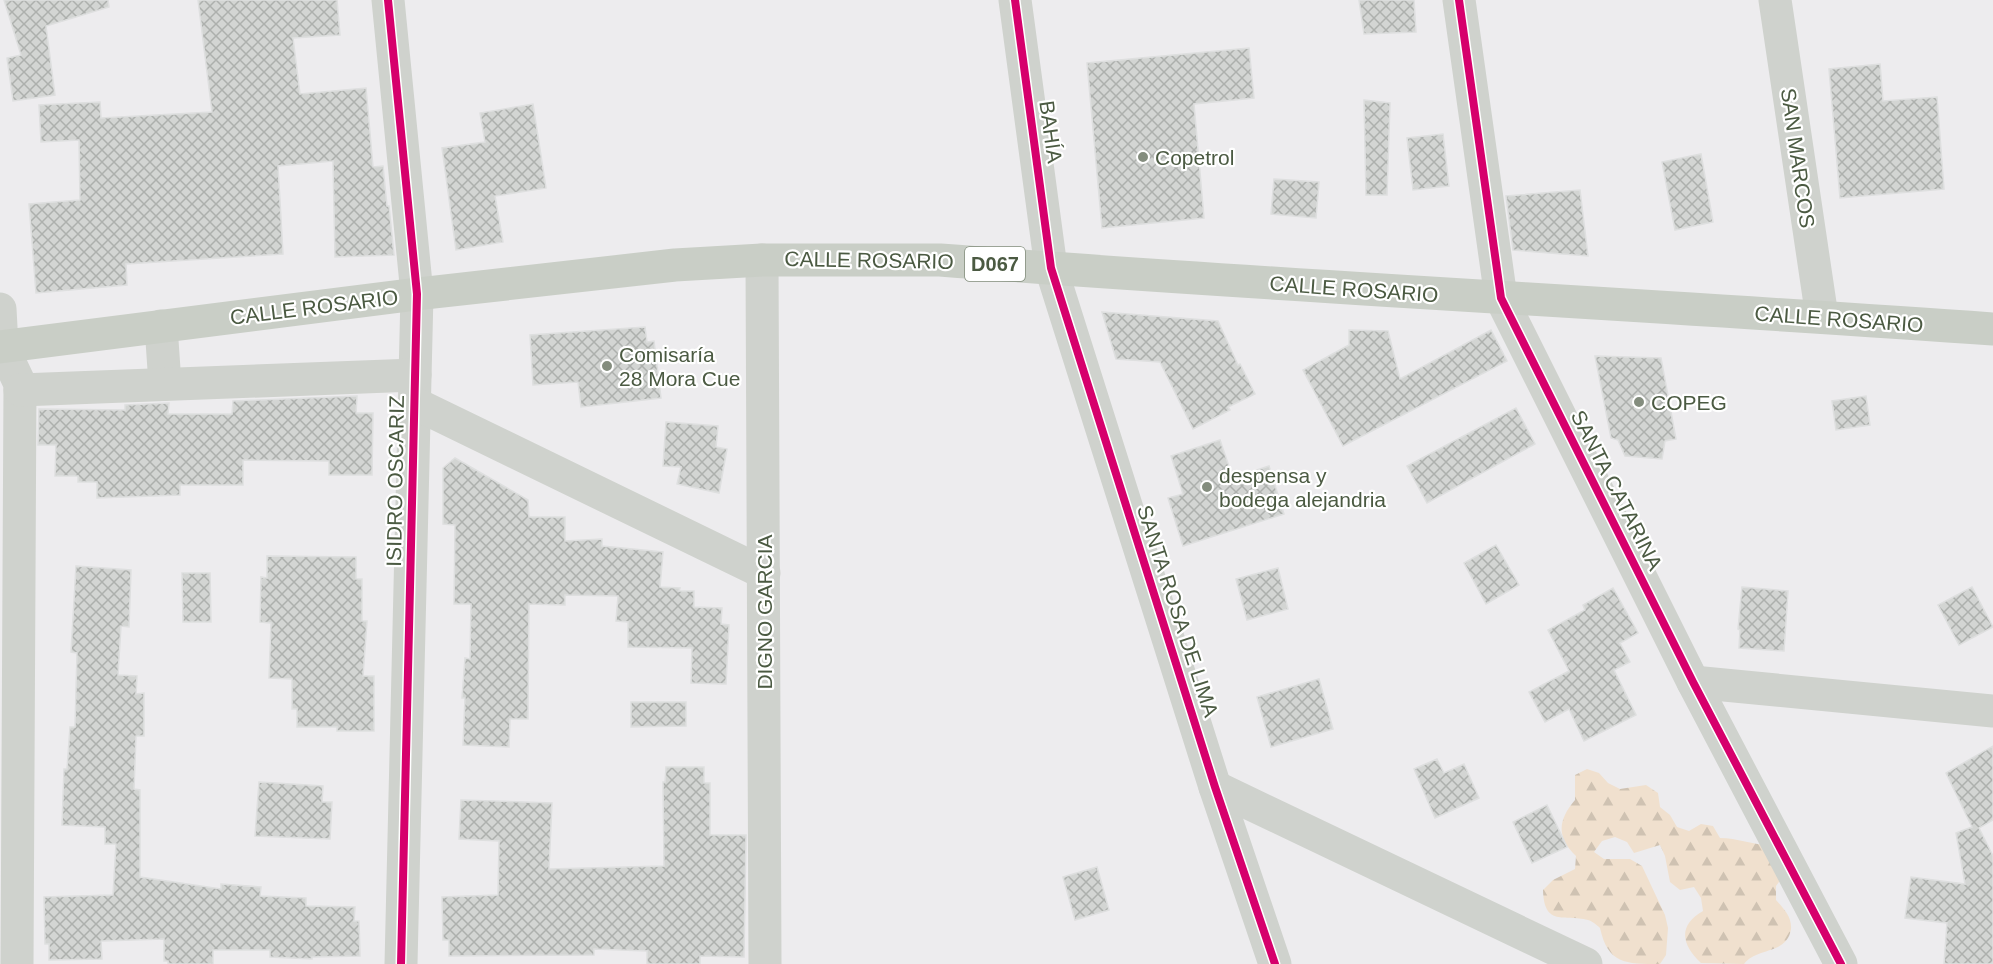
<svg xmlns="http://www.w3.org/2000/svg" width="1993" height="964" font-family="Arial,sans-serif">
<defs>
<pattern id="forest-firs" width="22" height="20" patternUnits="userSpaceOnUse" patternTransform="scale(1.5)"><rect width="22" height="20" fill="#f0e0ce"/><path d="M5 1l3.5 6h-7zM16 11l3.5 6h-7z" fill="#cfc2b2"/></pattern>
<pattern id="building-cross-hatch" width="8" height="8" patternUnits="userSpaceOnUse" patternTransform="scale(1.5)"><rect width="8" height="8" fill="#d3d5d3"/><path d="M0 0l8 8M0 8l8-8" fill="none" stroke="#adb0ad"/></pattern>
</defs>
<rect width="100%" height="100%" fill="#edecee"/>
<path fill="url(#forest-firs)" d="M 1587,769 L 1599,773 L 1608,783 L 1620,789 L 1646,785 L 1658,793 L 1660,807 L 1670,815 L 1677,827 L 1689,831 L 1701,824 L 1713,826 L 1720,838 C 1737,838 1753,845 1770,845 L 1784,875 L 1776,886 L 1776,900 C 1784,909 1792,917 1791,929 C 1787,955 1757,947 1744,964 L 1701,963 C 1682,945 1677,926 1703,911 L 1701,898 L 1694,887 L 1680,890 L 1670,882 L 1665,856 L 1660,845 L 1634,853 L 1627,842 L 1615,837 L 1602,841 L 1594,852 L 1604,859 L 1630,859 L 1642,866 L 1665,915 L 1668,928 L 1666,955 L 1660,964 C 1625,964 1608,964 1600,928 C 1597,925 1592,921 1588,920 C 1564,914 1544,927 1543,890 L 1553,880 L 1575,869 L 1576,856 C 1556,837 1558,820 1575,800 L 1575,775 Z"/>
<g fill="url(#building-cross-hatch)" stroke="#dedfdf" stroke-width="1.5">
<path d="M 4,0 L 108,0 L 109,7 L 46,26 L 55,95 L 13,101 L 7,58 L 21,55 Z"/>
<path d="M 198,0 L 337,0 L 340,35 L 293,38 L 300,94 L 366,88 L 373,167 L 383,166 L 387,206 L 389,206 L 394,255 L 335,257 L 333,161 L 278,166 L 283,254 L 126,264 L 127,285 L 36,293 L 29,204 L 80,200 L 79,140 L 41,142 L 39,105 L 100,102 L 101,118 L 212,112 Z"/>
<path d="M 1359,0 L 1414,0 L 1416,32 L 1364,34 Z"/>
<path d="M 1249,48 L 1254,98 L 1194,104 L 1204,218 L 1102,228 L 1087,63 Z"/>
<path d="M 1880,64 L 1883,101 L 1937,97 L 1944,189 L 1840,198 L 1829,69 Z"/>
<path d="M 1364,100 L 1390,103 L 1387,195 L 1366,195 Z"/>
<path d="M 533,104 L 546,188 L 495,196 L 503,242 L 456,250 L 442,148 L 485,142 L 480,113 Z"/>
<path d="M 1443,134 L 1449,186 L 1413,190 L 1407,138 Z"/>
<path d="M 1701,154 L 1713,222 L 1675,230 L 1662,162 Z"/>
<path d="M 1274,179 L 1319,182 L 1316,218 L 1271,214 Z"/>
<path d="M 1580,190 L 1588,256 L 1513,250 L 1506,196 Z"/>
<path d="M 1102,312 L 1218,321 L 1238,365 L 1240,364 L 1255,394 L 1228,407 L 1230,410 L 1193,429 L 1160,362 L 1116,359 Z"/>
<path d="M 645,327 L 647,342 L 654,341 L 661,398 L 581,407 L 578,382 L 533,385 L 530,335 Z"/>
<path d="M 1349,330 L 1388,331 L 1400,379 L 1491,330 L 1507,361 L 1343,446 L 1303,370 L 1349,345 Z"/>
<path d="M 1595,356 L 1661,358 L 1676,439 L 1665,441 L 1662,459 L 1625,456 L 1618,440 L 1611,438 Z"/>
<path d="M 357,396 L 356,413 L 373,413 L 372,475 L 329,475 L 329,461 L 243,460 L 243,485 L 180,485 L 180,495 L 97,498 L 97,482 L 78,482 L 78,476 L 55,476 L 56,445 L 38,445 L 39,409 L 125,410 L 125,405 L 169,403 L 168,414 L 232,414 L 233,401 Z"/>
<path d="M 1866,396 L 1870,425 L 1836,430 L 1832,401 Z"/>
<path d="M 1516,408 L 1535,444 L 1427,503 L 1407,466 Z"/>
<path d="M 666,422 L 718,426 L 716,447 L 727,449 L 719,493 L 677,484 L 681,467 L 663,466 Z"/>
<path d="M 1220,440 L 1233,478 L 1269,466 L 1284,514 L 1183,546 L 1168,498 L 1183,494 L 1171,456 Z"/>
<path d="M 455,458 L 528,500 L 529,517 L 565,517 L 565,541 L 602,539 L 602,546 L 663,552 L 660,587 L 680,588 L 679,591 L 694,591 L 694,607 L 722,608 L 721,624 L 729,625 L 726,684 L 691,683 L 692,648 L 628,647 L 628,622 L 616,621 L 618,596 L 565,595 L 565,605 L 529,604 L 528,719 L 510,719 L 509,747 L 463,745 L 465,698 L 462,698 L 465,658 L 470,659 L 471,604 L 454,604 L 455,525 L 443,524 L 443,468 Z"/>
<path d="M 1496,545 L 1519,585 L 1486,604 L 1464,563 Z"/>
<path d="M 267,556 L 356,557 L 356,579 L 362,579 L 362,621 L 367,621 L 363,676 L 374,676 L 374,731 L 337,731 L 337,727 L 297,727 L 297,709 L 292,709 L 292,679 L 269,678 L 271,623 L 260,622 L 261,577 L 267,578 Z"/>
<path d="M 76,566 L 131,570 L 129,627 L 121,626 L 118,675 L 137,676 L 136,694 L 144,693 L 144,736 L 136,736 L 134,789 L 140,790 L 140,877 L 221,889 L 221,884 L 261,887 L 260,896 L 306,898 L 306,906 L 355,907 L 354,921 L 359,921 L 360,956 L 312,957 L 312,959 L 270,957 L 270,950 L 213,950 L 213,964 L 168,964 L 168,961 L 164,961 L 164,939 L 101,941 L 102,959 L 49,960 L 49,944 L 45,944 L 44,897 L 113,895 L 116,844 L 105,844 L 105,827 L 62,825 L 64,769 L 67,769 L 70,727 L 75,727 L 77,653 L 71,652 Z"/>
<path d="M 1278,568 L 1288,609 L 1247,620 L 1236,579 Z"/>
<path d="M 182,573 L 210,573 L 211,622 L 183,622 Z"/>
<path d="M 1742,587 L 1788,591 L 1784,651 L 1739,648 L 1740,630 L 1738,629 Z"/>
<path d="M 1972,587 L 1993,627 L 1959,645 L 1938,605 Z"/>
<path d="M 1613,588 L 1638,633 L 1620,643 L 1630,662 L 1614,670 L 1636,715 L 1584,741 L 1569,709 L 1545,722 L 1529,692 L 1569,671 L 1548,630 L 1585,610 L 1583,605 Z"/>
<path d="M 1319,679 L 1333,729 L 1271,747 L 1257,697 Z"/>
<path d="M 631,702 L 686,702 L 686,726 L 631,727 Z"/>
<path d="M 1993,746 L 1993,820 L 1979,828 L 1993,856 L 1993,964 L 1944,964 L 1947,923 L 1905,918 L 1911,877 L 1965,884 L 1956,833 L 1972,827 L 1946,773 Z"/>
<path d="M 1437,759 L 1444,773 L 1464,764 L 1479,798 L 1435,818 L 1414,769 Z"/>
<path d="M 666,767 L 704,767 L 704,783 L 710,783 L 710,835 L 746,835 L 744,957 L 700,956 L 700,964 L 647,964 L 647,951 L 594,949 L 594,955 L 449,956 L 449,940 L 443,940 L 442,897 L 498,895 L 499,841 L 459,839 L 461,800 L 552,803 L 549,869 L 664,866 L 663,782 L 665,782 Z"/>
<path d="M 259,782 L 323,786 L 322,802 L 332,802 L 330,839 L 255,836 Z"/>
<path d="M 1547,805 L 1567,847 L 1532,863 L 1513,822 Z"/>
<path d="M 1097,867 L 1109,910 L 1075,920 L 1063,877 Z"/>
</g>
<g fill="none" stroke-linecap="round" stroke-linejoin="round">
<g stroke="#cfd2cd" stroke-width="33">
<path d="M 388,0 L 417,294 L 401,964"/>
<path d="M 1015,0 L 1051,268 L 1215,787 L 1275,964"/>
<path d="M 1459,0 L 1501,298 L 1693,682 L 1841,964"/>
<path d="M 1775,0 L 1822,317"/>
<path d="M 762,260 L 765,964"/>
<path d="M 0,309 L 2,346 L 20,384 L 17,964"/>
<path d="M 161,326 L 165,384"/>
<path d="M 20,390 L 415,375"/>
<path d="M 414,403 L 764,573"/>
<path d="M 1693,682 L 1993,711"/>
<path d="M 1215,787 L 1586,964"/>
</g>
<path stroke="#c9cec6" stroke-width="33" d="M 0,347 L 417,294 L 675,265 L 762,260 L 940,260 C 1291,287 1642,304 1993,329"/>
<defs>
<g id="cycleway">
<path d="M 388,0 L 417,294 L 401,964"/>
<path d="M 1015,0 L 1051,268 L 1215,787 L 1275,964"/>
<path d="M 1459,0 L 1501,298 L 1693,682 L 1841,964"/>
</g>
</defs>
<use href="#cycleway" stroke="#fff" stroke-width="11"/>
<use href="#cycleway" stroke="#d6006c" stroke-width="8"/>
</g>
<g fill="#848d7e" stroke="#fff" stroke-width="2">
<circle cx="1143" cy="157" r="6"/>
<circle cx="607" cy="366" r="6"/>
<circle cx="1639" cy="402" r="6"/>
<circle cx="1207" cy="487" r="6"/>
</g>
<g text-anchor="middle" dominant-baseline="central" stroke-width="4.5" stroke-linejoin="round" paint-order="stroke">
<rect fill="#fff" stroke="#818c7b" stroke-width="1.5" x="965" y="247" width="60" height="34" rx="4.5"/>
<g font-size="20" font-weight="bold" fill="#4b5a42">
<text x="995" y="264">D067</text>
</g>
<g font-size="21" fill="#4b5a42" stroke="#fff">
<text transform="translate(1051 132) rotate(82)">BAHÍA</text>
<text transform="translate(1798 158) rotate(82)">SAN MARCOS</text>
<text transform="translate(869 260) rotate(1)">CALLE ROSARIO</text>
<text transform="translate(1354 289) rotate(4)">CALLE ROSARIO</text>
<text transform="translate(314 307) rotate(-7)">CALLE ROSARIO</text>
<text transform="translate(1839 319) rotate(4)">CALLE ROSARIO</text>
<text transform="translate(395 481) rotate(-89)">ISIDRO OSCARIZ</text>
<text transform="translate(1617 490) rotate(63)">SANTA CATARINA</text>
<text transform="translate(1178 611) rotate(72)">SANTA ROSA DE LIMA</text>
<text transform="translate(764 612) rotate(-90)">DIGNO GARCIA</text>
</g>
<g font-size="21" fill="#4b5a42" stroke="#fff" text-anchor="start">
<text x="1155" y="157">Copetrol</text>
<text x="619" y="354">Comisaría<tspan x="619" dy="24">28 Mora Cue</tspan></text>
<text x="1651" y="402">COPEG</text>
<text x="1219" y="475">despensa y<tspan x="1219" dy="24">bodega alejandria</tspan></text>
</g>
</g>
</svg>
